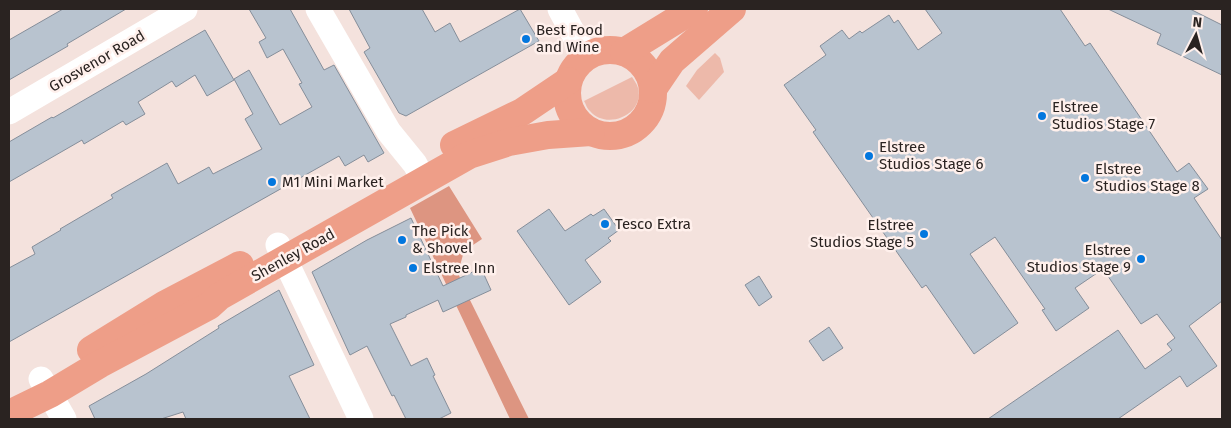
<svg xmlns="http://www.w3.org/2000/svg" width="1231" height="428" font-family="'Fira Sans',sans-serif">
<rect width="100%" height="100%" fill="#f4e2dd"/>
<g fill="#edb9aa">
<path d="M 715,53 L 720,58 L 724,72 L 699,100 L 686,86 L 697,70 Z"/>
<path d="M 632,77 C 634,80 637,84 638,88 C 645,114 607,131 590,111 C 587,109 586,104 584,101 Z"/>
</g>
<path fill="#dd9581" d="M 449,186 L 482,239 L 464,251 L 458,273 L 466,292 L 529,419 L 510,419 L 410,208 Z"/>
<g fill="#b8c3cf" stroke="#858e9a">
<path d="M 63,9 L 126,9 L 67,44 L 68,46 L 9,80 L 9,40 Z"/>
<path d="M 249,9 L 290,9 L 324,70 L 334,65 L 384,153 L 368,162 L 364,155 L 345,166 L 339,156 L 9,342 L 9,268 L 35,254 L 32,247 L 61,230 L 60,229 L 113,198 L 111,195 L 167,163 L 178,184 L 209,167 L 213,174 L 262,149 L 245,119 L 253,114 L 234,79 L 249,70 L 280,125 L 312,107 L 299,84 L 302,83 L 283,49 L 267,58 L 259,42 L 266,38 Z"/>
<path d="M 349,9 L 422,9 L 435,32 L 450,23 L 460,42 L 520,9 L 539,41 L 406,116 L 399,113 L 364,52 L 370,48 Z"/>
<path d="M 925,9 L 1060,9 L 1085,46 L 1090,43 L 1177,172 L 1189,163 L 1208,189 L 1194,198 L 1222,240 L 1222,301 L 1189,326 L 1217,366 L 1187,387 L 1180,376 L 1118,419 L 988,419 L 1118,330 L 1145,369 L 1172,350 L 1167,344 L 1175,338 L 1157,314 L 1141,324 L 1103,269 L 1075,288 L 1089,308 L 1056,331 L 1042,310 L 1045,309 L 995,237 L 970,254 L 1018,323 L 974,354 L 926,285 L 922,288 L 813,132 L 816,130 L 784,85 L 826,55 L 820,46 L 842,30 L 849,39 L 860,31 L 862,33 L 889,15 L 894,23 L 898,20 L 918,50 L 942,33 Z"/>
<path d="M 1108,9 L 1190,9 L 1222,25 L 1222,75 L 1157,44 L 1161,34 Z"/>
<path d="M 205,30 L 234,80 L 207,96 L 195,75 L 176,87 L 172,81 L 138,102 L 145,114 L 126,125 L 123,121 L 84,144 L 82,140 L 9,182 L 9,142 L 52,117 L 53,118 Z"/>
<path d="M 549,209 L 565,231 L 591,214 L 593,216 L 604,209 L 619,230 L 608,238 L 611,241 L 585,260 L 601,282 L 569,305 L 517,231 Z"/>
<path d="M 411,218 L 443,286 L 481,268 L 491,290 L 443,312 L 438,300 L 406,315 L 406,317 L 390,324 L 411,366 L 427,358 L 435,375 L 433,376 L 451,413 L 439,419 L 406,419 L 394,395 L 392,396 L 367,346 L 350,355 L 312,272 L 367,240 Z"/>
<path d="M 759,276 L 772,297 L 759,306 L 745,285 Z"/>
<path d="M 279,290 L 314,365 L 289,376 L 310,419 L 186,419 L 183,412 L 161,419 L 95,419 L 89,406 L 146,374 L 219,328 L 218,326 Z"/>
<path d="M 829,327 L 843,348 L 823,361 L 809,341 Z"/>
</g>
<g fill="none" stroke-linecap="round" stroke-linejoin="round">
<g stroke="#fff" stroke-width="25">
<path d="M 318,9 L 389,132 L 415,164 L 424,181"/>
<path d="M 560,9 L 586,57"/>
<path d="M 9,112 L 185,9"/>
<path d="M 278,245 L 361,419"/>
<path d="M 41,379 L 64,419"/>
</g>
<g stroke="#ee9e88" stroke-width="28">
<circle cx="610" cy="93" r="43"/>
<path d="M 624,52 L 694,9"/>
<path d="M 653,89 L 672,61 L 732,9"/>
<path d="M 454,145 L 522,112 L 568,81"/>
<path d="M 91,350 L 164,305 L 240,265"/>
<path d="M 9,414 L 50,394 L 100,364 L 209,306 L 220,296 L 469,155 L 509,142 L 548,135 L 591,132"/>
</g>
</g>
<g fill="#0377de" stroke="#fff0ec" stroke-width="2">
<circle cx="526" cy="39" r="5"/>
<circle cx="1042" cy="116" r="5"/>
<circle cx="869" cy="156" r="5"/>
<circle cx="1085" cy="178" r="5"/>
<circle cx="272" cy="182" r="5"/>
<circle cx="605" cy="224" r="5"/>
<circle cx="924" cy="234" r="5"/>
<circle cx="402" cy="240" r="5"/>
<circle cx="1141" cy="259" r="5"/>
<circle cx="413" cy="268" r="5"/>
</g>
<g text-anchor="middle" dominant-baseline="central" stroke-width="5" stroke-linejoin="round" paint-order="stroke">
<g font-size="15" fill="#2a2321" stroke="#fff0ec" text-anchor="start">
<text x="536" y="30">Best Food<tspan x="536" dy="17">and Wine</tspan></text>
<text x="1052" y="107">Elstree<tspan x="1052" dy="17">Studios Stage 7</tspan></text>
<text x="879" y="147">Elstree<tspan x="879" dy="17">Studios Stage 6</tspan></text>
<text x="1095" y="169">Elstree<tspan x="1095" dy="17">Studios Stage 8</tspan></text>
<text x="282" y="182">M1 Mini Market</text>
<text x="615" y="224">Tesco Extra</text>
<text x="914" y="225" text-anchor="end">Elstree<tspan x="914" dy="17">Studios Stage 5</tspan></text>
<text x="412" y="231">The Pick<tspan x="412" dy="17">&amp; Shovel</tspan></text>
<text x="1131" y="250" text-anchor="end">Elstree<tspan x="1131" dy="17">Studios Stage 9</tspan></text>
<text x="423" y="268">Elstree Inn</text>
</g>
<g font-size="15" fill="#2a2321" stroke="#fff0ec">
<text transform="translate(97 61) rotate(-30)">Grosvenor Road</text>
<text transform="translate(293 255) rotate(-29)">Shenley Road</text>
</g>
</g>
<rect width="1231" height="428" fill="none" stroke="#2a2321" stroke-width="20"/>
<g transform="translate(1196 35) rotate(6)" stroke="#fff0ec" stroke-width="4" paint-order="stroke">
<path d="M0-4L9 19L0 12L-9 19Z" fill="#2a2321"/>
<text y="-8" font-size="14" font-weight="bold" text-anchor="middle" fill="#2a2321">N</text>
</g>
</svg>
